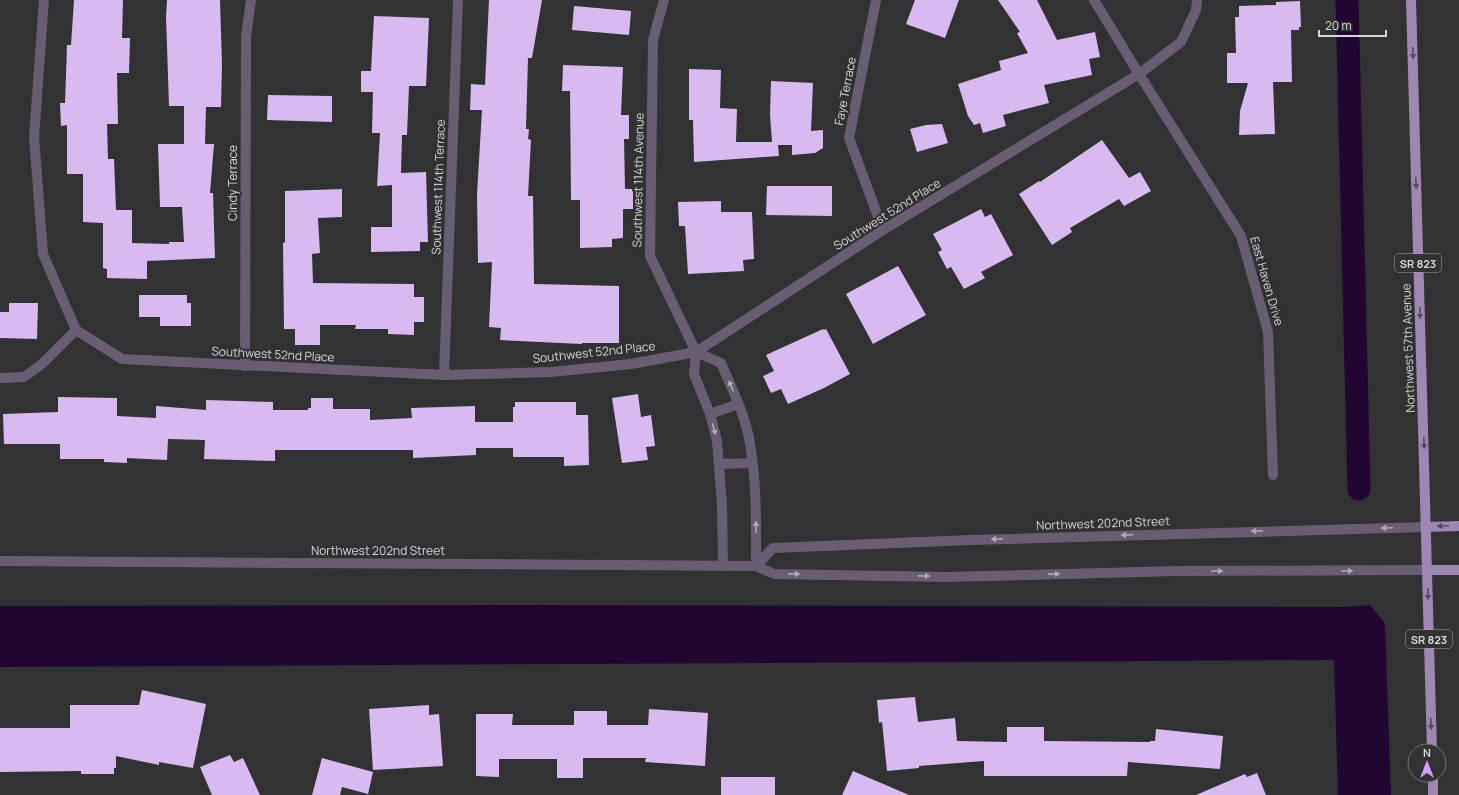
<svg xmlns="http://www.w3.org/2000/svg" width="1459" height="795" font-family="Manrope,sans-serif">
<rect width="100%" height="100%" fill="#323133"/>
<path fill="#200630" d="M 523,605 L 1345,607 L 1370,605 L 1385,624 L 1391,795 L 1338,795 L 1334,660 L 0,667 L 0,606 Z"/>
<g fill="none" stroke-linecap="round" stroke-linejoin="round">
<path stroke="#200630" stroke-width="23" d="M 1347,0 L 1359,489"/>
</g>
<g fill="#d8baf1">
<path d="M 74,0 L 123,0 L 122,38 L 130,38 L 129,73 L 117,73 L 118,124 L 107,124 L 108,159 L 114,159 L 116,210 L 132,210 L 132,243 L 169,244 L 169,242 L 184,242 L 182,207 L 160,207 L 158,144 L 184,144 L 184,106 L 169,106 L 166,16 L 167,0 L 220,0 L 222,65 L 221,107 L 206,107 L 205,144 L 214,144 L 210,193 L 213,193 L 215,258 L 147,261 L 147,279 L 107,278 L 107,269 L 103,268 L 103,223 L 83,222 L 83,174 L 67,174 L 67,125 L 61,126 L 60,103 L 65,103 L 67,45 L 71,45 Z"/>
<path d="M 489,0 L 542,0 L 532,58 L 528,58 L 526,129 L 529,129 L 528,139 L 531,140 L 528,196 L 533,196 L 534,284 L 619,286 L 619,343 L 582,343 L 582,344 L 500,340 L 501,328 L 489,327 L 492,262 L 478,263 L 477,194 L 482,110 L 470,110 L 471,84 L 485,85 Z"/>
<path d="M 915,0 L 959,0 L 945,38 L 906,24 Z"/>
<path d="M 998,0 L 1037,0 L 1057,40 L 1095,32 L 1100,57 L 1089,59 L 1092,75 L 1044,85 L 1049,103 L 1003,115 L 1006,126 L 983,133 L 980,123 L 974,125 L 968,116 L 958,84 L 1001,70 L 999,61 L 1028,53 L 1017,33 L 1020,32 Z"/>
<path d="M 1300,1 L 1301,27 L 1299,27 L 1299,30 L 1291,30 L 1292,82 L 1273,82 L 1275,134 L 1239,135 L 1240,111 L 1248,83 L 1227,83 L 1227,53 L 1236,53 L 1235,17 L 1239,17 L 1239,6 L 1276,5 L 1276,2 Z"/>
<path d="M 574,6 L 631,11 L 629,35 L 572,30 Z"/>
<path d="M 374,16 L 429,18 L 426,86 L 409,86 L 407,135 L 402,135 L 401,173 L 426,172 L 428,242 L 420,242 L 420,251 L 371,252 L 371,227 L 392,227 L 392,185 L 377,186 L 380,133 L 372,133 L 373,92 L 361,92 L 361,71 L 371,71 Z"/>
<path d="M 563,65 L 623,67 L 621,115 L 629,115 L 629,139 L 624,139 L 625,189 L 633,189 L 633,209 L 623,209 L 623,238 L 612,239 L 612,247 L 580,248 L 580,200 L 571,200 L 570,91 L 562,91 Z"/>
<path d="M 689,69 L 721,70 L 720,108 L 737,109 L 736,142 L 772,142 L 770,114 L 771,81 L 813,83 L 811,131 L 823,130 L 823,148 L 815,153 L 792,155 L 792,145 L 778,145 L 779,156 L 694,162 L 693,120 L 689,120 Z"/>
<path d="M 268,95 L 332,96 L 332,122 L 267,120 Z"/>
<path d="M 942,124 L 948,143 L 917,152 L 910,129 L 926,125 Z"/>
<path d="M 1102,140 L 1129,178 L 1140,172 L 1151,191 L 1124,206 L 1119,199 L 1070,228 L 1072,232 L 1052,245 L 1019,194 L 1039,181 L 1040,182 Z"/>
<path d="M 767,186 L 832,186 L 832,216 L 766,215 Z"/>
<path d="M 342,189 L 342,217 L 318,218 L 320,253 L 312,254 L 313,283 L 414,284 L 414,297 L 424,297 L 424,322 L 414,322 L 414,335 L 388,334 L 388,329 L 355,329 L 356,325 L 320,325 L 320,345 L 295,345 L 295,329 L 284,329 L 283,243 L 285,242 L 285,191 Z"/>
<path d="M 721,201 L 721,212 L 752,212 L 754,259 L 743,260 L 744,271 L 688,274 L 685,226 L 679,226 L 678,202 Z"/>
<path d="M 981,209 L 985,217 L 991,214 L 1013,255 L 981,272 L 985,278 L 964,289 L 951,267 L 947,269 L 938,252 L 942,250 L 933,234 Z"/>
<path d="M 898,266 L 926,315 L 873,344 L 846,294 Z"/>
<path d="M 139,295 L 187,295 L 187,303 L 191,303 L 191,326 L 160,326 L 160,317 L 139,317 Z"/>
<path d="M 9,303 L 38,303 L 37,339 L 0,338 L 0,312 L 9,312 Z"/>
<path d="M 823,329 L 824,330 L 826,329 L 850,374 L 824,388 L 788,404 L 781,389 L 771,393 L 763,376 L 774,371 L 766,355 Z"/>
<path d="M 638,394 L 641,417 L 651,415 L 655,446 L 646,447 L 648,460 L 622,463 L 612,398 Z"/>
<path d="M 58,397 L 117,398 L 117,416 L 156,418 L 156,406 L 206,410 L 206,400 L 273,402 L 273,410 L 308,410 L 308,408 L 311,408 L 311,398 L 333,398 L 333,409 L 370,409 L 370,420 L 412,418 L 411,408 L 475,406 L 475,422 L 513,422 L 513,407 L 515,407 L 515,402 L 576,402 L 576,415 L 588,415 L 589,465 L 564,466 L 564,457 L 513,457 L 513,448 L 476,448 L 476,455 L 413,458 L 413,450 L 275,450 L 275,461 L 204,459 L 205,440 L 168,439 L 167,460 L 127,458 L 127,463 L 104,462 L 104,459 L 60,459 L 60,444 L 4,444 L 3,414 L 58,412 Z"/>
<path d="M 142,690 L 206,704 L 193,768 L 159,762 L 159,765 L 116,756 L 116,768 L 114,768 L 114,774 L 81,774 L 81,771 L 0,772 L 0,728 L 70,728 L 70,705 L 139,705 Z"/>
<path d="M 915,697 L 918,722 L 955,718 L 957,741 L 1007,742 L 1007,727 L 1044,727 L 1044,741 L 1150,742 L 1150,741 L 1155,741 L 1156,729 L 1223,736 L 1220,769 L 1128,762 L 1127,776 L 984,776 L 984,761 L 919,766 L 919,768 L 887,771 L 882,722 L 879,723 L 877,700 Z"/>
<path d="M 429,705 L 429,715 L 439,714 L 443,766 L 373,770 L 369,709 Z"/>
<path d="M 649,709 L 708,713 L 705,766 L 645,762 L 646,758 L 583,758 L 583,778 L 557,778 L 557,759 L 499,759 L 499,777 L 476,776 L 476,714 L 513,714 L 512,725 L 574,725 L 574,711 L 607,711 L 607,725 L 648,725 Z"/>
<path d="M 230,755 L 234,762 L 243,758 L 260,795 L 212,795 L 200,767 Z"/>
<path d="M 322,758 L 373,772 L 368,794 L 342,787 L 340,795 L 312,795 Z"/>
<path d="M 853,771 L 909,795 L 842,795 Z"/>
<path d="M 1257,773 L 1266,795 L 1196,795 L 1245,774 L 1247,777 Z"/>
<rect x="721" y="777" width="54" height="18"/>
</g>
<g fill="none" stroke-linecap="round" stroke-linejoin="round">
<g stroke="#695d73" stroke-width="10">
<path d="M 44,0 L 34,137 L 43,254 L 76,330"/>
<path d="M 664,0 L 653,40 L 650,256 L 696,352 L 694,374 L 710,414 L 717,441 L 722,504 L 723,566"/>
<path d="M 876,0 L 849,138 L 883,230"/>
<path d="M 1094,0 L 1139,74 L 1241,236 L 1268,332 L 1273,475"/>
<path d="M 696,352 L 721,363 C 732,389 746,416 750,444 C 757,484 756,525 756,566"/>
<path d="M 245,366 L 246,37 L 251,0"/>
<path d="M 444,375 L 458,0"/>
<path d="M 0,378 L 24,377 L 42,364 L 76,330 L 122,359 L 444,375 L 551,372 L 631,364 L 696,352 L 883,230 L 1139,74 L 1181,42 L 1196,10 L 1197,0"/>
<path d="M 710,414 L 738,404"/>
<path d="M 719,464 L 752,463"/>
</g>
<g stroke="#695d73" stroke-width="10">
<path d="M 0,561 L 756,566 L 774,574 L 946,577 L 1178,571 L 1427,570"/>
<path d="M 756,566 L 773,548 L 971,540 L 1426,527"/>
</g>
<g stroke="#9f87b3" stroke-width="10">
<path d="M 1411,0 L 1432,751"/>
<path d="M 1426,527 L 1459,526"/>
<path d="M 1427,570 L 1459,570"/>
<path d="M 1433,775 L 1433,795"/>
</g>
</g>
<defs><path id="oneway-solid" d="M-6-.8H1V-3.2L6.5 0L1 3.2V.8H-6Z"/></defs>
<g fill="#534b59">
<use href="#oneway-solid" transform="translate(1413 53) rotate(89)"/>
<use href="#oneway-solid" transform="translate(1416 183) rotate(88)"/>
<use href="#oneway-solid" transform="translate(1420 313) rotate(88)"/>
<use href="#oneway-solid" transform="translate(1424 443) rotate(88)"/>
<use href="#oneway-solid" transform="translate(1443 526) rotate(178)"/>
<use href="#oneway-solid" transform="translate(1428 594) rotate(88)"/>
<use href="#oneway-solid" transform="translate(1431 724) rotate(88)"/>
</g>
<g fill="#b0acb4">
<use href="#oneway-solid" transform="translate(731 386) rotate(-112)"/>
<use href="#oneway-solid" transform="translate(714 429) rotate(75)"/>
<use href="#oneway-solid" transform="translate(756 527) rotate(-91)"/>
<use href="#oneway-solid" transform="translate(1387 528) rotate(178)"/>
<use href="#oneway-solid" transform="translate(1257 531) rotate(178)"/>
<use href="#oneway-solid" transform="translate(1127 535) rotate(178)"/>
<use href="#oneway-solid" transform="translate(997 539) rotate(178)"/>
<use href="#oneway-solid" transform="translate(1217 571)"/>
<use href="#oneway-solid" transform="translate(1347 571)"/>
<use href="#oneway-solid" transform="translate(794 574) rotate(1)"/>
<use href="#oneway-solid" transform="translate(1054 574) rotate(-1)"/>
<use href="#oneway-solid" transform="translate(924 576) rotate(1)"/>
</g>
<g text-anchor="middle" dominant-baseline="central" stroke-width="4" stroke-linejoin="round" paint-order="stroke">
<g fill="#323133" stroke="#a6a4a6" stroke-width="1">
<rect x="1395" y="254" width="46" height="18" rx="3"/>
<rect x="1406" y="630" width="46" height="18" rx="3"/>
</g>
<g font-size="11" font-weight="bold" fill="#d7d6d7">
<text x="1418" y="263">SR 823</text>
<text x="1429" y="639">SR 823</text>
</g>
<g font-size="12" fill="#d7d6d7" stroke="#323133">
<text transform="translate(845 91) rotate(-79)">Faye Terrace</text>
<text transform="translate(638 180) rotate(-89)">Southwest 114th Avenue</text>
<text transform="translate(232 183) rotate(-90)">Cindy Terrace</text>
<text transform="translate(438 187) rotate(-88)">Southwest 114th Terrace</text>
<text transform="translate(887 214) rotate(-32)">Southwest 52nd Place</text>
<text transform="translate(1267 281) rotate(74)">East Haven Drive</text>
<text transform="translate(1408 348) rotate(-92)">Northwest 57th Avenue</text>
<text transform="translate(594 352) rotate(-6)">Southwest 52nd Place</text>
<text transform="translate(273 354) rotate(3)">Southwest 52nd Place</text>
<text transform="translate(1103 523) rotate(-2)">Northwest 202nd Street</text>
<text x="378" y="550">Northwest 202nd Street</text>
</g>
</g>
<g transform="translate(1427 763)"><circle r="19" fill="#323133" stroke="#747375"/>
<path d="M0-3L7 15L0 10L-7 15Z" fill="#d29dfd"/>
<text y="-6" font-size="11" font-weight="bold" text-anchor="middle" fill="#d7d6d7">N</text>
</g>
<path d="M1319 30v6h67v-6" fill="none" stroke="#d7d6d7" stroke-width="2"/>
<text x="1325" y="30" font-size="12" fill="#d7d6d7" stroke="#323133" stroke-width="3" paint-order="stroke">20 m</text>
</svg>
